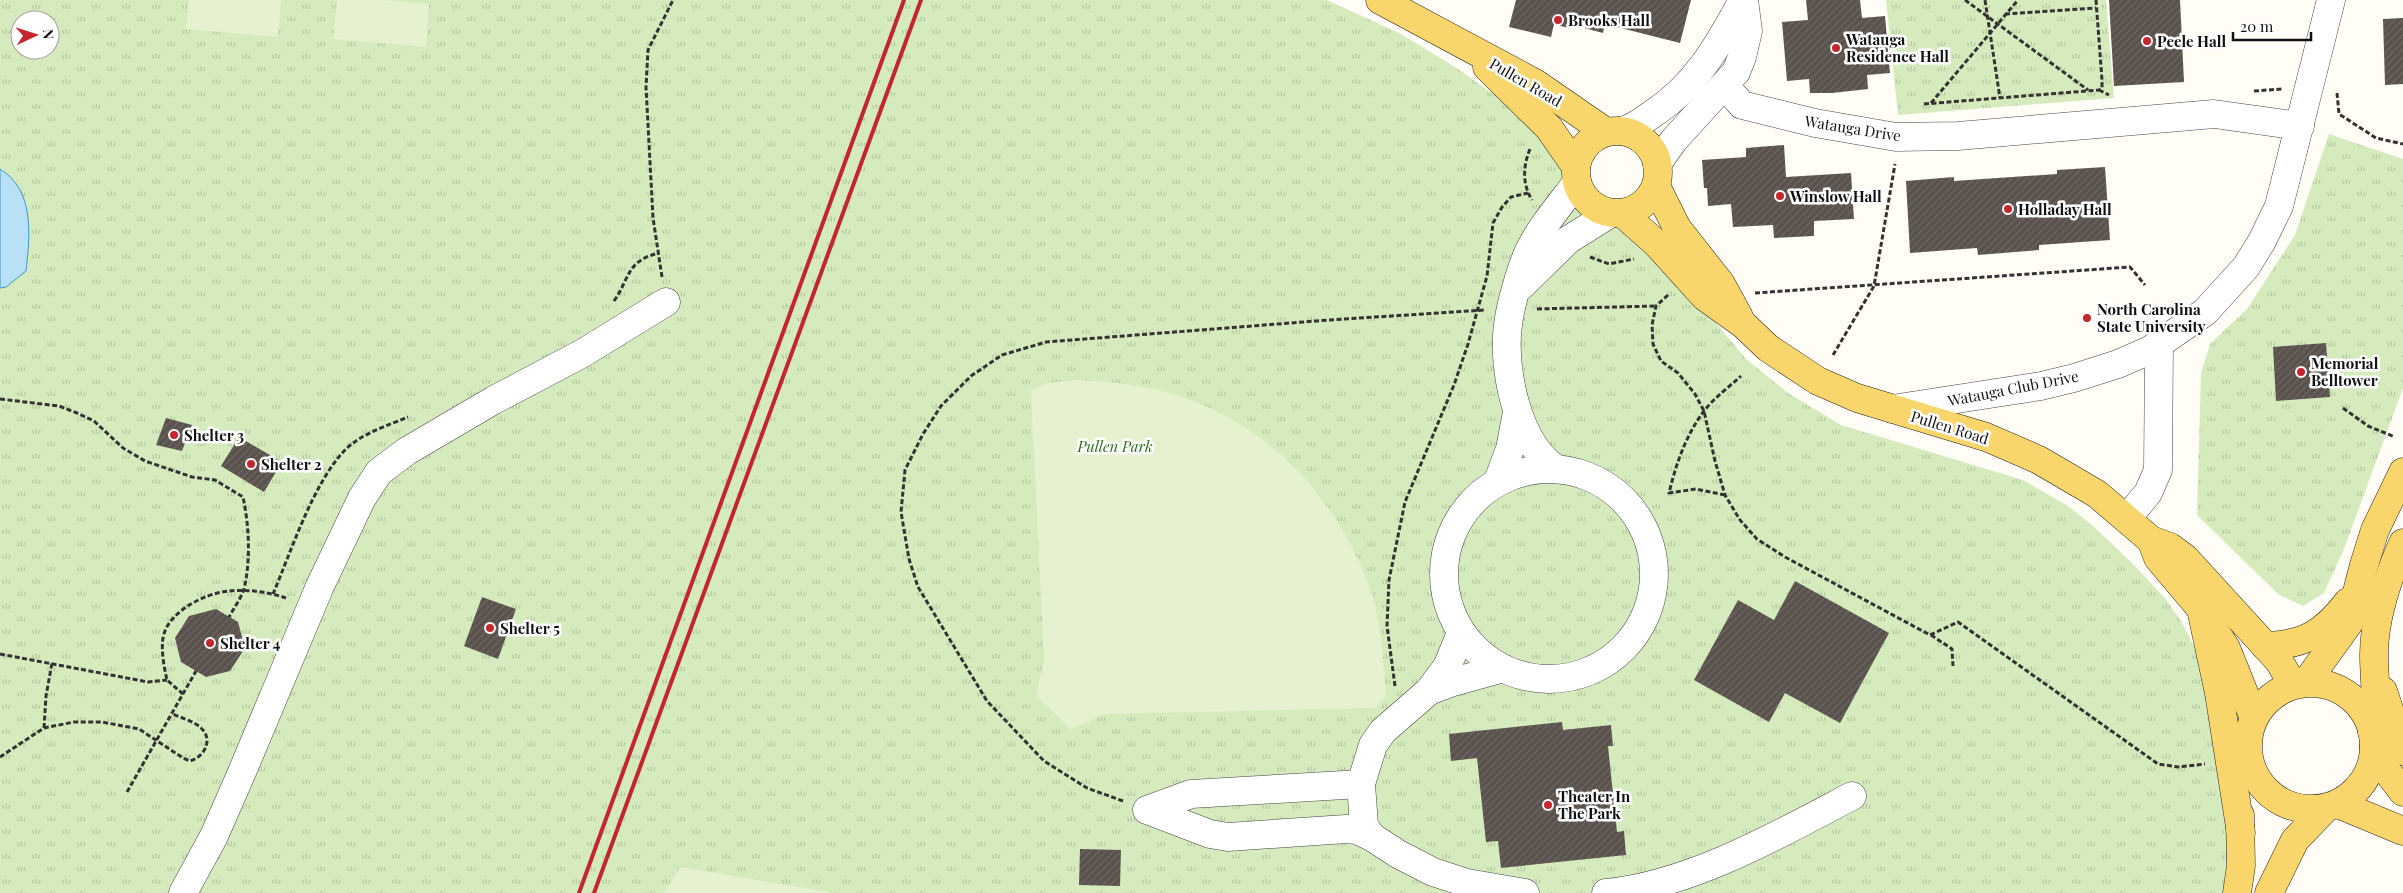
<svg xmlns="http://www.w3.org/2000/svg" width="2403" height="893" font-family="'Playfair Display',serif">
<defs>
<pattern id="park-tufts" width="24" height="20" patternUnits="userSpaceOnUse" patternTransform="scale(1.25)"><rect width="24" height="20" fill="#d5ebbd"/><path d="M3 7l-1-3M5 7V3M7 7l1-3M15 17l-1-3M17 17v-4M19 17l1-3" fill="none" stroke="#b6c8a1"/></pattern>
<pattern id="building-hatch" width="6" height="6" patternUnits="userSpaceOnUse" patternTransform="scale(1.25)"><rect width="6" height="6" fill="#5a524d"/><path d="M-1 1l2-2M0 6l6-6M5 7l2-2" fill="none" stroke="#6d6662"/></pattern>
</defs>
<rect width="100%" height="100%" fill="#fffdf5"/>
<g fill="url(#park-tufts)" fill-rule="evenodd">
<path d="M 0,0 L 1327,0 L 1401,34 L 1458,69 L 1516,110 L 1555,144 L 1563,166 L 1659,255 L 1746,359 L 1788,393 L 1841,425 L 2023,480 L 2068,506 L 2093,526 L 2130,561 L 2165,598 L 2181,621 L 2204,666 L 2230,845 L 2225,893 L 0,893 ZM 20,20 L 50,20 L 50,50 L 20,50 Z"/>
<path d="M 1886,0 L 2106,0 L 2114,98 L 1898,115 Z"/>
<path d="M 2329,134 L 2403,159 L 2403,388 L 2344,549 L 2324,593 L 2303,606 L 2278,594 L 2197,515 L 2201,373 L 2210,344 L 2247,309 L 2295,235 Z"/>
</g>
<g fill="#e6f2cf">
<path d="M 189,0 L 281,0 L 278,37 L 186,29 Z"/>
<path d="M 337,0 L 382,0 L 429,4 L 426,47 L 333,39 Z"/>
<path d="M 1079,380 C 1108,382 1137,384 1166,392 C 1262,419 1332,490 1368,583 C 1381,618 1383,657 1386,695 L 1375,708 L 1105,714 L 1071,729 L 1036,696 L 1044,660 L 1031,390 L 1048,383 Z"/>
<path d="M 680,867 L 836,893 L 664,893 Z"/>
</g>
<path fill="#b9e0f7" stroke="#3f96cf" d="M 0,169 C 35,190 30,236 26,271 L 6,287 L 0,288 Z"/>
<g fill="url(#building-hatch)">
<path d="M 1516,0 L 1691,0 L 1680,43 L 1605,24 L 1603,33 L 1569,24 L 1568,28 L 1554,24 L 1551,37 L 1509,27 Z"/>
<path d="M 1806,0 L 1860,0 L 1862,18 L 1885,16 L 1890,73 L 1867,75 L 1868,89 L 1832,93 L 1810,93 L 1809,79 L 1787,81 L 1782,22 L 1808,20 Z"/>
<path d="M 2109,0 L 2180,0 L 2184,82 L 2114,86 Z"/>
<path d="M 2403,18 L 2403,84 L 2385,85 L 2383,19 Z"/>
<path d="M 1784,145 L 1786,177 L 1851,173 L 1854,219 L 1814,221 L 1814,236 L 1774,238 L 1773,225 L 1733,227 L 1731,204 L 1708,206 L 1707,188 L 1704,188 L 1702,160 L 1746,157 L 1746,148 Z"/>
<path d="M 2105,167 L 2110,240 L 2039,245 L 2039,250 L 1978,255 L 1977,248 L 1910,253 L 1906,181 L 1954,177 L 1954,181 L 2057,174 L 2057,170 Z"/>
<path d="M 2326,343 L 2330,397 L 2276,401 L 2273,347 Z"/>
<path d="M 166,418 L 192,425 L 182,451 L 156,445 Z"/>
<path d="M 239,437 L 282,462 L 264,492 L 221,466 Z"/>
<path d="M 1795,581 L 1889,633 L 1840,723 L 1785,693 L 1769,722 L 1694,680 L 1738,600 L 1774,620 Z"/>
<path d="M 482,597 L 516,609 L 498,659 L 464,646 Z"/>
<path d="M 216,609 L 238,622 L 245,648 L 230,671 L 206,677 L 181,662 L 175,638 L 189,616 Z"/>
<path d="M 1562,722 L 1563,730 L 1611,725 L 1613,746 L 1608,746 L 1617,832 L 1624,831 L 1626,855 L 1501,868 L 1498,841 L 1486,842 L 1477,758 L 1451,761 L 1449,734 Z"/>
<path d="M 1080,849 L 1121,850 L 1120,886 L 1079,885 Z"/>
</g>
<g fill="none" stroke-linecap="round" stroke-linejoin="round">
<defs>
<g id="minor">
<path d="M 1725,86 L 1742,105 L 1815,123 L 1896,137 L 1958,136 L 2214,114 L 2300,126"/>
<path d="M 1621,131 C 1632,129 1641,122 1651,115 C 1696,86 1718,46 1743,0"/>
<path d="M 1657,164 L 1674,140 L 1736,72 L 1742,57 L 1748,31 L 1744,0"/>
<path d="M 1521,286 L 1568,240 L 1611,213"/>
<path d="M 1892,409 L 2041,386 L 2074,378 L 2118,364 L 2150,350 L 2205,312 L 2246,267 L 2262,241 L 2279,206 L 2331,0"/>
<path d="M 1555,468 C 1517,442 1502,368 1508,325 C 1510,306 1521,268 1529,251 C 1541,226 1561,204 1577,182"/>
<circle cx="1549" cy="574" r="105"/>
<path d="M 1498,481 L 1510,449 L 1517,412"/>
<path d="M 2127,518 L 2148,493 L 2158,470 L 2159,345"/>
<path d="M 1461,633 L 1447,667 L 1429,691 L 1383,731 L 1373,745 L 1361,784 L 1364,826 L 1372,837 L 1398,854 L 1433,872 L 1467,883 L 1525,893"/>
<path d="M 1429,691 L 1453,682 L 1500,669"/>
<path d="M 1361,784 L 1191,794 L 1147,810 L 1210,834 L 1228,837 L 1346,829 L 1357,830 L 1372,837"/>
<path d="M 183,893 L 214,836 L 242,772 L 320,586 L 362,498 L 379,472 L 407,451 L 494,400 L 583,353 L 666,302"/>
<path d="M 1606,893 C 1690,885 1778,835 1852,796"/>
</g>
<g id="major">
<path d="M 1380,0 L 1535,83 L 1606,132"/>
<path d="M 1487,67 L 1549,128 L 1576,167"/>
<circle cx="1617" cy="172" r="41"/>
<path d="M 1656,186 L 1677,228 L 1721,284 L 1739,317"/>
<path d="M 1622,213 L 1657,244 L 1705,297 L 1744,325 L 1768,348 L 1818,381 L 1857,398 L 1986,437 L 2039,460 L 2097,494 L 2151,540 L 2170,547 L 2185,558 L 2279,661 L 2293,685"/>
<path d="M 2152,542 L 2158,558 L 2201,609 L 2226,648 L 2254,718"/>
<path d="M 2201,609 L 2219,693 L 2241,833"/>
<path d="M 2265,646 C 2305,645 2324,633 2348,602"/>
<path d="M 2307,681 L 2349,623 L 2364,565 L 2375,530 L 2403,472"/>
<circle cx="2311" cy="746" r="63"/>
<path d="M 2383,691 L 2403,751"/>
<path d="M 2372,732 C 2379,706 2374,681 2374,655 C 2374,617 2388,577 2403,543"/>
<path d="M 2374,747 L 2387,771 L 2403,792"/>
<path d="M 2338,804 L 2403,831"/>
<path d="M 2237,893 L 2241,866 L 2240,815"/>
<path d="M 2269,893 L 2295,840 L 2326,808"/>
</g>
</defs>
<use href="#minor" stroke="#444" stroke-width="29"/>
<use href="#major" stroke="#222" stroke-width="29"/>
<g stroke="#333" stroke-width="3" stroke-dasharray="5 2.5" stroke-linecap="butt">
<path d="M 1965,0 L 2088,90"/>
<path d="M 1985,0 L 2000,98"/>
<path d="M 2005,14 L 2096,8"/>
<path d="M 2099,90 L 2109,95"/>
<path d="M 2254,91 L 2282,89"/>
<path d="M 2337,93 L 2339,114 L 2376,138 L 2403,144"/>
<path d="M 1931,103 L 2018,0"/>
<path d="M 1924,104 L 2099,90 L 2102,88 L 2102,80 L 2096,0"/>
<path d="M 1530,149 C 1523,166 1522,184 1532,200"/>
<path d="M 1590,257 L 1609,264 L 1634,259"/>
<path d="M 662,277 L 653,218 L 646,87 L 648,50 L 673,0"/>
<path d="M 1755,293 L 2130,267 L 2145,285"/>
<path d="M 1668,295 L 1656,306 L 1652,325 L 1653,344 L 1661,361 L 1678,373 L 1695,394 L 1704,411 L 1715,461 L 1725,495 L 1740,520 L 1757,539 L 1785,557 L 1930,635 L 1958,622 L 2158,764 L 2178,767 L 2205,764"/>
<path d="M 614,301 C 630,278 626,261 659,253"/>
<path d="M 1537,309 L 1656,306"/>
<path d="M 1833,355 L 1874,286 L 1895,164"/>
<path d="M 0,399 L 59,406 L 77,413 L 94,421 L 123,448 L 145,461 L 192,477 L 215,480 L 243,497 C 249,525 251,560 244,589 C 241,598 234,608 229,617"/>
<path d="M 2343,408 L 2368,426 L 2395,437"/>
<path d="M 1725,495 L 1696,489 L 1669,493 C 1676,464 1686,435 1704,411 C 1714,398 1729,387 1741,376"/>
<path d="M 273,594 C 291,552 314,480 347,448 C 363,433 389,425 408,417"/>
<path d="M 1931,635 L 1952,649 L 1953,666"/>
<path d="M 0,654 L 148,682 L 167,680"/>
<path d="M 1395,686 L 1387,626 L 1389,580 L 1405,502 L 1454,385 L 1468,344 L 1487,276 L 1493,223 L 1502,207 L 1511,197 L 1528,193"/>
<path d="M 183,694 L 167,680 C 164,667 161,651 163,638 C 167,612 205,593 229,591 C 248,589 268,592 286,598"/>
<path d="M 44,728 L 46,696 L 52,663"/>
<path d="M 0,757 L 44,728 L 74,722 L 102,722 L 139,729 L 183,758 L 190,761 C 204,757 214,740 201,728 C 194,721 181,718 173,714"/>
<path d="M 127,792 L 196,671"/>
<path d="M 1123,801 L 1087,788 L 1044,761 L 987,701 L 918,587 L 909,559 L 901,512 L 905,470 L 923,434 L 941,406 L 971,376 L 1002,355 L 1046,342 L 1329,320 L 1485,310"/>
</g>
<use href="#minor" stroke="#fff" stroke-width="28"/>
<use href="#major" stroke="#f9d66b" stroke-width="28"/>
<g stroke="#c4262e" stroke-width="4">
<path d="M 579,893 L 904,0"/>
<path d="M 594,893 L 921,0"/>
</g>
</g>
<g fill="#c4262e" stroke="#fff" stroke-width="2">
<circle cx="1558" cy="20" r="5"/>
<circle cx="2147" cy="41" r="5"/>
<circle cx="1836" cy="48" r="5"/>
<circle cx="1780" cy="196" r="5"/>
<circle cx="2008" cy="209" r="5"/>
<circle cx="2087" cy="318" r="5"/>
<circle cx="2301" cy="372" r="5"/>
<circle cx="174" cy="435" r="5"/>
<circle cx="251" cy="464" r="5"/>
<circle cx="490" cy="628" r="5"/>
<circle cx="210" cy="643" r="5"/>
<circle cx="1548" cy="805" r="5"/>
</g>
<g text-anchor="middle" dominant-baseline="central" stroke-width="5" stroke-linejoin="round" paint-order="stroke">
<g font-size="15" font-weight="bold" fill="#111" stroke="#fff" text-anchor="start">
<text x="1568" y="20">Brooks Hall</text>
<text x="1846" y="39">Watauga<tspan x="1846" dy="17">Residence Hall</tspan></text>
<text x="2157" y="41">Peele Hall</text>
<text x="1790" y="196">Winslow Hall</text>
<text x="2018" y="209">Holladay Hall</text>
<text x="2097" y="309">North Carolina<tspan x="2097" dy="17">State University</tspan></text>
<text x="2311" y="363">Memorial<tspan x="2311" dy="17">Belltower</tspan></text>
<text x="184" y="435">Shelter 3</text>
<text x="261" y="464">Shelter 2</text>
<text x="500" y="628">Shelter 5</text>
<text x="220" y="643">Shelter 4</text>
<text x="1558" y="796">Theater In<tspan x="1558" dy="17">The Park</tspan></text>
</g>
<g font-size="15" fill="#111" stroke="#fff">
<text transform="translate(1526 82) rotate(30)">Pullen Road</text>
<text transform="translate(1853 128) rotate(9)">Watauga Drive</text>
<text transform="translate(2013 388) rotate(-11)">Watauga Club Drive</text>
<text transform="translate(1950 427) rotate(17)">Pullen Road</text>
</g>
<g font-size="15" font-style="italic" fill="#2f6b1f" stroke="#fff">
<text x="1115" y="446">Pullen Park</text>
</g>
</g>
<g transform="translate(35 35) rotate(86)"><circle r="24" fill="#ffffff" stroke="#a0a0a0"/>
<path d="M0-4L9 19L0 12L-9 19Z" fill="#c4262e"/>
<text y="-8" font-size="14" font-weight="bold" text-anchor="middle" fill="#111111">N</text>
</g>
<path d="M2233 32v8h78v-8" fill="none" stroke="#111111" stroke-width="2.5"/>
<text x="2240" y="32" font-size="15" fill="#111111" stroke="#ffffff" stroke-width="4" paint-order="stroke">20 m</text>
</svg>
